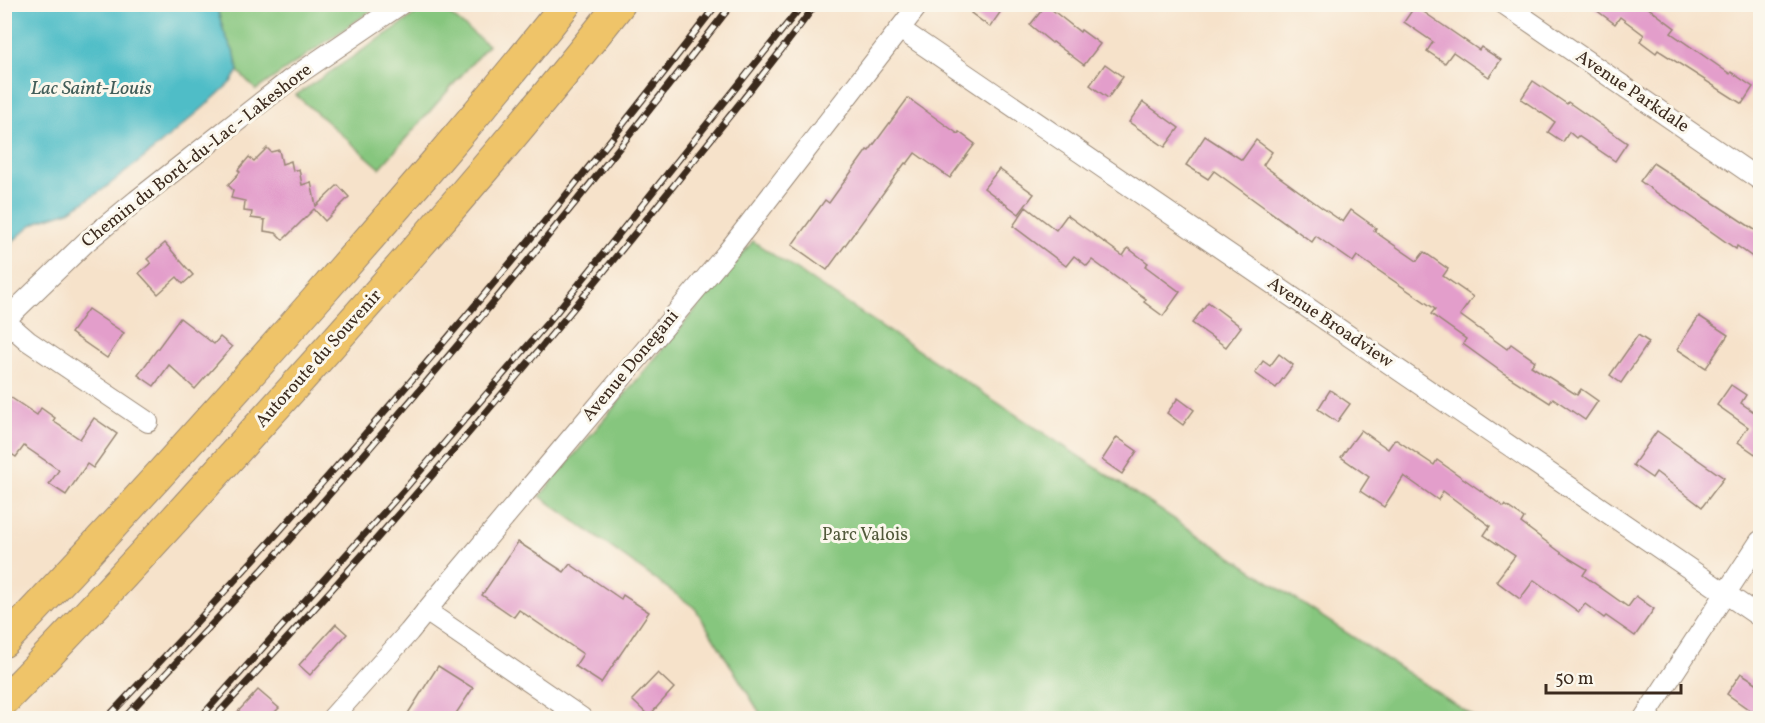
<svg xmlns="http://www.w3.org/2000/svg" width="1765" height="723" font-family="Vollkorn,serif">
<rect width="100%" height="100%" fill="#fbf7ec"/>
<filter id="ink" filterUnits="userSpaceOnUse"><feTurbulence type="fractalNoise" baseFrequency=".0167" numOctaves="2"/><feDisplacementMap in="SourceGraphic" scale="12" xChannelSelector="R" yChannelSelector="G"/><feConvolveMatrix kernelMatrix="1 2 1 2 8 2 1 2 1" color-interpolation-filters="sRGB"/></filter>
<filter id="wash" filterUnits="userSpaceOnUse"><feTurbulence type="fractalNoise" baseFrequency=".008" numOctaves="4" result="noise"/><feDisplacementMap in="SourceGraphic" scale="24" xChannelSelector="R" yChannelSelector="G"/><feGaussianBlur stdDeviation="1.35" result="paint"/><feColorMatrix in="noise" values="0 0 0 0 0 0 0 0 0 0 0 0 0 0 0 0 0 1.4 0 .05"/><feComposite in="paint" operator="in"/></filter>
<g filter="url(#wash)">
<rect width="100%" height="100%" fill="#f6e2ca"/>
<g fill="#86c67e" stroke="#60784e" stroke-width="1.5">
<path d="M 216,5 L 379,5 L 256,90 L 238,71 L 235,55 L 224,32 Z"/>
<path d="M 426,5 L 438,5 L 488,45 L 380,168 L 296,95 L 406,21 Z"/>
<path d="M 753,241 L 775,256 L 1476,718 L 763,718 L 695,608 L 540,496 Z"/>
</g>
<path fill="#4fbdc7" stroke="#457472" stroke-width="1.5" d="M 5,4 L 216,5 L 224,32 L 235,55 L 238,71 L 231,82 L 204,107 L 145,157 L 101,191 L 69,211 L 41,220 L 30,226 L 11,243 L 5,254 Z"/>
<g id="blocks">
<g fill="#e39ecb">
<path d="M 977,4 L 1006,4 L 990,27 L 971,13 Z"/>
<path d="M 1588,4 L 1643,4 L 1675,28 L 1671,33 L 1730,74 L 1731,72 L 1753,87 L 1742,104 L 1658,50 L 1656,53 L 1640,41 L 1644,35 L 1620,17 L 1615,24 Z"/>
<path d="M 1046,5 L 1080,32 L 1081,30 L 1100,44 L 1084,65 L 1053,42 L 1052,43 L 1030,25 Z"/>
<path d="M 1415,6 L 1479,50 L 1481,47 L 1501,60 L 1489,77 L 1453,52 L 1445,63 L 1427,51 L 1433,42 L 1404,22 Z"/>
<path d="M 1105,64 L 1123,77 L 1108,98 L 1090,85 Z"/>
<path d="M 1533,81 L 1567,104 L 1568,102 L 1627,143 L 1615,161 L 1578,136 L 1576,138 L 1569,132 L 1563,142 L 1548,132 L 1555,122 L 1521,99 Z"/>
<path d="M 908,98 L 958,134 L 959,132 L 975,144 L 950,178 L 915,153 L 907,164 L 905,163 L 827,270 L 792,245 L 825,200 L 829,203 L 867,150 L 869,151 Z"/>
<path d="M 1143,102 L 1179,128 L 1165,147 L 1129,122 Z"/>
<path d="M 1205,136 L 1242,160 L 1256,140 L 1272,152 L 1263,165 L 1321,207 L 1343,222 L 1351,210 L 1376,228 L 1374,231 L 1417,261 L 1424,252 L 1448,269 L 1443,276 L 1473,297 L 1460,315 L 1507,349 L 1511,344 L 1535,361 L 1531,366 L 1577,395 L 1581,389 L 1598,401 L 1585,420 L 1553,398 L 1550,403 L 1503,373 L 1463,344 L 1466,339 L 1431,314 L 1435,309 L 1357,256 L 1353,262 L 1316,236 L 1312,242 L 1214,171 L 1208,179 L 1186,165 Z"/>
<path d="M 267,148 L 271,152 L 279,150 L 282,164 L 291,161 L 293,171 L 299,169 L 302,185 L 311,182 L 316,206 L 338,185 L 349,197 L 325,221 L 314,209 L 283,240 L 276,233 L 264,231 L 265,220 L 251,218 L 252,212 L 244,211 L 245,201 L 231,198 L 233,190 L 228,185 L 240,172 L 238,170 L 249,157 L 254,161 Z"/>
<path d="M 1653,163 L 1761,234 L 1761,263 L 1737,246 L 1736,249 L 1640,181 Z"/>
<path d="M 999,169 L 1034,194 L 1019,214 L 984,188 Z"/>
<path d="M 1026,207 L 1056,230 L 1067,215 L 1123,256 L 1128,248 L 1148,263 L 1145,266 L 1180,292 L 1163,316 L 1144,302 L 1146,299 L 1092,260 L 1087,266 L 1074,256 L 1066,266 L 1013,226 Z"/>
<path d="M 165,243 L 193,275 L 183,284 L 177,277 L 158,294 L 139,273 L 151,263 L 147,259 Z"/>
<path d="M 1208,302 L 1241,327 L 1226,347 L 1192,323 Z"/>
<path d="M 88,309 L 124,333 L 107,358 L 71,333 Z"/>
<path d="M 1699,316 L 1728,335 L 1706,368 L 1677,349 Z"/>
<path d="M 180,318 L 214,344 L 220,337 L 232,347 L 195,389 L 169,365 L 154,386 L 138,375 Z"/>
<path d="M 1638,335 L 1649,342 L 1621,383 L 1610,375 Z"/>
<path d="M 1279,354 L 1293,365 L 1276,388 L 1255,373 L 1263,361 L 1270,366 Z"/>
<path d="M 1731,385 L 1746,395 L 1741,403 L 1757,414 L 1761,410 L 1761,458 L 1738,442 L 1748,427 L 1717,405 Z"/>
<path d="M 1330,390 L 1350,404 L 1337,422 L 1318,409 Z"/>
<path d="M 4,393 L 37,415 L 41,408 L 55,418 L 53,421 L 80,439 L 94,418 L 117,434 L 93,468 L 87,464 L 66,495 L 49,484 L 59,470 L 24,446 L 16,457 L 4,449 Z"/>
<path d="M 1178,398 L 1194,410 L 1183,425 L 1167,413 Z"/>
<path d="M 1361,430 L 1388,449 L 1395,439 L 1434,465 L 1437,460 L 1504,507 L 1505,505 L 1524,518 L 1521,523 L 1567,557 L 1587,569 L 1583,575 L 1628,607 L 1636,596 L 1654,609 L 1635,636 L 1606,616 L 1604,618 L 1585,604 L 1579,612 L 1534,580 L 1520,599 L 1496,581 L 1515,556 L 1484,535 L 1490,526 L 1443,491 L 1438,500 L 1404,476 L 1384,507 L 1360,491 L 1369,477 L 1341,457 Z"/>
<path d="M 1657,431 L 1724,478 L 1702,507 L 1656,472 L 1652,478 L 1633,465 Z"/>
<path d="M 1117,437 L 1137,451 L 1122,474 L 1102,460 Z"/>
<path d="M 518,542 L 564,572 L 570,564 L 621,599 L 623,595 L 649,612 L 601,683 L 575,666 L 583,654 L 519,610 L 514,617 L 482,595 Z"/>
<path d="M 336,624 L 347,634 L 310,675 L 299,665 Z"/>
<path d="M 438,666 L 473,688 L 453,718 L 405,718 Z"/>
<path d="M 658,673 L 674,688 L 649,716 L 632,700 Z"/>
<path d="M 1741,673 L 1761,686 L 1761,718 L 1727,694 Z"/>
<path d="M 258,690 L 279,708 L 269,718 L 232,718 Z"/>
</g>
</g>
</g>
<g filter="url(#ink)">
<use href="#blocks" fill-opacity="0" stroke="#988674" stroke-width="1.5"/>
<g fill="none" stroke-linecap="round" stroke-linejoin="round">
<defs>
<g id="minor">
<path d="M 1504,4 L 1760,180"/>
<path d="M 900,29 L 1760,617"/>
<path d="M 4,321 L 86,242 L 137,200 L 291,79 L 401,4"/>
<path d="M 5,321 L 28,341 L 148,422"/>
<path d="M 426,611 L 582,718"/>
<path d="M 332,718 L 409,632 L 440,594 L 725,255 L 919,4"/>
<path d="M 1644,718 L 1760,541"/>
</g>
<g id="highway">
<path d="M 4,642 C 112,529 216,413 319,296 C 403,200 487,104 566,4"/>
<path d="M 4,701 C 90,613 173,522 255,430 C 380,292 504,151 620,4"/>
</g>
</defs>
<use href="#minor" stroke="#988674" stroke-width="22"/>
<use href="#highway" stroke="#988674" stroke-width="32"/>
<use href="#minor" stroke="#fff" stroke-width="20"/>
<use href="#highway" stroke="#efc469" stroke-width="30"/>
<defs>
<g id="rail">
<path d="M 107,718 C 322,491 526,253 717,4"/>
<path d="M 124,718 C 179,659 236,600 290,539 C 444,366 591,187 732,4"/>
<path d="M 200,718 L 404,490 L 555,314 L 803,4"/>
<path d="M 214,718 C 367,554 513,385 653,211 C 708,143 764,75 816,4"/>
</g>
</defs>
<use href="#rail" stroke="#3b2a1e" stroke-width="7"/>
<use href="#rail" stroke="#fbf7ec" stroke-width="4.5" stroke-dasharray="14" stroke-linecap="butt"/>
</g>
</g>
<g text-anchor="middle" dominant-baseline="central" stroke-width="6" stroke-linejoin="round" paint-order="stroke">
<g font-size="18" fill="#3b2a1e" stroke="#fbf7ec">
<text transform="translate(1632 92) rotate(34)">Avenue Parkdale</text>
<text transform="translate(197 156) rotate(-38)">Chemin du Bord-du-Lac - Lakeshore</text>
<text transform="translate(1330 323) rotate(34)">Avenue Broadview</text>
<text transform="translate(319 359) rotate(-48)">Autoroute du Souvenir</text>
<text transform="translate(631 366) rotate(-50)">Avenue Donegani</text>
</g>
<g font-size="18" fill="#52593b" stroke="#fbf7ec">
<text x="865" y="535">Parc Valois</text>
</g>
<g font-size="20" font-style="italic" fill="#425d59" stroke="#fbf7ec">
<text x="91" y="89">Lac Saint-Louis</text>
</g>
</g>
<rect width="1765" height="723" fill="none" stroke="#fbf7ec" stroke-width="24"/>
<path d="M1546 684v9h135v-9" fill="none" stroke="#3b2a1e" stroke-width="3"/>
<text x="1555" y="684" font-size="18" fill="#3b2a1e" stroke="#fbf7ec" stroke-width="4.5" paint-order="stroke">50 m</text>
</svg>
